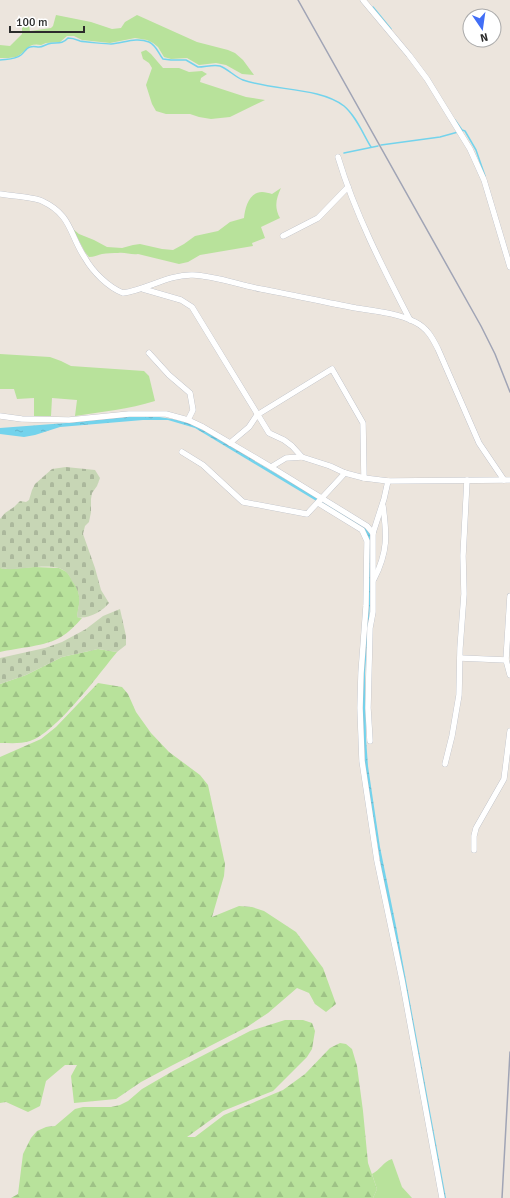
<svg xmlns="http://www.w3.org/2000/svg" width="510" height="1198" font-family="Signika,sans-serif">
<defs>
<pattern id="forest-firs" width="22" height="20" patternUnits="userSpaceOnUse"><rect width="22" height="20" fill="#b8e29b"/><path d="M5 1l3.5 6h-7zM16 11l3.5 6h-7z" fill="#9ec286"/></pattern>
<pattern id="cemetery-stones" width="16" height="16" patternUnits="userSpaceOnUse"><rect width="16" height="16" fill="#c7d6b5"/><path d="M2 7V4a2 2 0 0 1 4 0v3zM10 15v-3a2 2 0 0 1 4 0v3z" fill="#abb89c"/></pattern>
<pattern id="water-ripples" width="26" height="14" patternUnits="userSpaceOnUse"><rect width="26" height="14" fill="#73d3ec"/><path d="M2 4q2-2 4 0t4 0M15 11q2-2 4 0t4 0" fill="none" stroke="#64b5cb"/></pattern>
</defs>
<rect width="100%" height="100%" fill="#ece5dd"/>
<g fill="#b8e29b">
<path d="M 56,15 L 91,22 L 112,29 L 121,28 L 125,22 L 137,15 L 197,42 L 228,50 L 235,53 L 243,60 L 254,75 L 242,74 L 226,65 L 216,63 L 199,65 L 187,58 L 171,59 L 164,57 L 158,47 L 153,43 L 147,40 L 135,38 L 110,43 L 82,40 L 74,36 L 67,36 L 60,42 L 46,43 L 41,45 C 27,42 27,52 16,57 C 12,58 5,58 0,58 L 0,45 L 10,46 L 22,34 L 22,25 L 24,23 L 29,25 L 30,31 L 51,28 L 53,26 Z"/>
<path d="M 146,50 L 151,54 L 163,68 L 179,68 L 189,72 L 202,71 L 207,74 L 201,78 L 200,82 L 246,97 L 265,100 L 230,117 L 211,119 L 199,117 L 190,114 L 166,114 L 156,111 L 152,104 L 146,85 L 152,68 L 149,63 L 143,59 L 141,52 Z"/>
<path d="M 281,188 C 276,199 274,207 280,218 L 261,227 L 265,238 L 252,243 L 253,246 L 200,255 L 188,262 L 179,264 L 138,254 C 131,255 125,252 118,253 C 113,253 107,253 102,254 C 97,255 94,257 89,257 L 85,252 L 73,229 L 79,234 L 94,240 L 107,247 L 122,248 L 133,245 L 140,244 L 162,249 L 173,250 L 184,244 L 195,236 L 218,231 L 230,222 L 244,218 C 245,208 249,192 262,192 C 265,192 269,193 272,194 Z"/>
<path d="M 0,354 L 50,357 L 61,361 L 71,366 L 144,371 L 149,376 L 155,401 C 129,409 102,412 75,416 L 77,400 L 52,398 L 51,416 L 34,416 L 34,398 L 17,399 L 14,389 L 0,389 Z"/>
<path d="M 392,1159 L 402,1187 L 412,1198 L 373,1198 L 377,1189 L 372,1174 C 380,1170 383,1162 392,1159 Z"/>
</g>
<g fill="url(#forest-firs)">
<path d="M 34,567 L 59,568 L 67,572 L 77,587 L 80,599 L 77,617 L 82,618 C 76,625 69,632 61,637 C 47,646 17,648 0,652 L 0,568 L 6,569 Z"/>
<path d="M 98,649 L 117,652 C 99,674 56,733 30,741 C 21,744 10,743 0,743 L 0,684 L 26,675 L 62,657 Z"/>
<path d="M 98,683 L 122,687 L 128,694 L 136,712 L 151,733 L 169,752 L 200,775 L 208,785 L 225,864 L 224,876 L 212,917 L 239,906 L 252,907 L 264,911 L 296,932 L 323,968 L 336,1004 L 326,1012 L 315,1004 L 309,993 L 297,988 L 268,1013 L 247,1027 L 171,1066 L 141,1082 L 116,1099 L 74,1103 L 71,1076 L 77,1065 L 65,1065 L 46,1081 L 40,1106 L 28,1112 L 6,1102 L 0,1103 L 0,757 L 41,739 L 56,727 Z"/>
<path d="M 285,1020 L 303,1020 L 312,1023 L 315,1031 L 312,1049 L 307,1057 L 273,1091 L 223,1111 L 187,1137 L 195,1137 L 224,1115 L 283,1090 L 305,1074 L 330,1048 L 340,1043 L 346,1044 L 352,1049 L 357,1066 L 363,1111 L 368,1163 L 377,1189 L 373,1198 L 11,1198 L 18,1194 L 23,1154 L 31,1138 L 37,1131 L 46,1127 L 55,1126 L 75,1109 L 83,1107 L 111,1107 L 120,1105 L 128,1101 L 142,1089 L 173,1071 L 250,1031 Z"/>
</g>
<g fill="url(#cemetery-stones)">
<path d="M 66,467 L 95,470 L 100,478 L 97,486 L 92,493 L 91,499 L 91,512 L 89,522 L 85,526 L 83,534 L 95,568 L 101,590 L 109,603 C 103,611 87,620 77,617 C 77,611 80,604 79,598 C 79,592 76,586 72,581 C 71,579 69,575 67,573 C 54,559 17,573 0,568 L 0,519 L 5,513 L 14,507 L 20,501 L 26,502 L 29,500 L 32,490 L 35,484 L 52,469 Z"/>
<path d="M 120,609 L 126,636 L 126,645 L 117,652 L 98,649 L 62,657 L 26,675 L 0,684 L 0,658 L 45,648 L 62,642 L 86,629 L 103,616 Z"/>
</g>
<path fill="url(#water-ripples)" d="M 135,416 C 157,416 178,418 198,427 L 364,526 L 370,534 L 371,538 L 370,605 L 365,673 L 366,738 L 368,766 L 380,847 L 396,926 L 446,1198 L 444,1198 L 381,867 L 365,766 L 362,709 L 368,539 L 348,520 L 195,428 L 168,420 L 143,420 L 60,427 L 35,435 L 24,437 L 0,434 L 0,428 L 66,423 Z"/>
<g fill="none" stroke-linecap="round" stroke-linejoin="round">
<g stroke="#73d3ec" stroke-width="1.5">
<path d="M 373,7 L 391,29"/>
<path d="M 0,60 C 7,59 15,60 21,55 C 24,53 26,48 30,47 C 34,46 36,47 39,47 C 42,47 45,45 48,44 C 56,42 62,45 68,38 C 73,38 75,39 80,41 C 84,42 108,44 111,44 C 124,43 136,37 149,42 C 157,46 158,53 163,59 L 171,60 L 186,60 L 198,67 C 205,67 214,64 220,66 C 228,69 235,77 243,80 C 274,91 319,87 344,106 C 356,116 363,134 371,147"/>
<path d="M 455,120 L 462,130 L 465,131 L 476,150 L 485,176"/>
<path d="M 381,145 L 440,137 L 458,132"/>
<path d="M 344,153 L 378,146"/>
</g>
<defs>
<g id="minor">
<path d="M 363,0 L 409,55 L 427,79 L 470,149 L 484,180 L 510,267"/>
<path d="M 338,157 C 355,214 383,268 410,320"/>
<path d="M 0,194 C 11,196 33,197 42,201 C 72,215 69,234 85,258 C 93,272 108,287 123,293 C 146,290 169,274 193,275 C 216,276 239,285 261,289 C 293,295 324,302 356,308 C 376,311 397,313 415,322 C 427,328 432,337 438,349 L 479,443 L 504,480"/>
<path d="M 283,236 L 318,218 L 348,187"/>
<path d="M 143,289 L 181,300 L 192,307 L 269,433 L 284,440 L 292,446 L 302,457 L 330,466 L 345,473 L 364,478 L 388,481"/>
<path d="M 149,353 L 169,375 L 190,393 L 193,410 L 188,420"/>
<path d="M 0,416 L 22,419 L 69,420 L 129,414 L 166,414 L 188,420 L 203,427 L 271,467 L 286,458 L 302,457"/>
<path d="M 230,443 L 249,427 L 257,415 L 332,369 L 363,423 L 364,478"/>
<path d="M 182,452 L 203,465 L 243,502 L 307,514 L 345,473"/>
<path d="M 271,467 L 367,526 L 373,533"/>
<path d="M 318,503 L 362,530 L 367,541 L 366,606 L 361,673 L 360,708 L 362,761 L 377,861 L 402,980 L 442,1198"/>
<path d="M 374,579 C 388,552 387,535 383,506"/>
<path d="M 510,596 L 506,660 L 510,675"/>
<path d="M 460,658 L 506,660"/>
<path d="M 370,741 L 368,708 L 370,628 L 373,612 L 373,533 L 384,499 L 388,481 L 510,480"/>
<path d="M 445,764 L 452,736 L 459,695 L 460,648 L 464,594 L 463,556 L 467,480"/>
<path d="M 474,850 L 474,836 L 476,828 L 504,779 L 510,731"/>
</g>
</defs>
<use href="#minor" stroke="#b1b5be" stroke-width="6"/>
<use href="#minor" stroke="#fff" stroke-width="5.5"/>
<g stroke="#a0a4b5" stroke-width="1.5">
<path d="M 298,0 L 481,326 L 495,354 L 510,392"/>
<path d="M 502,1198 L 510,1052"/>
</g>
</g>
<g transform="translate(482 28) rotate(167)"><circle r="19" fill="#ffffff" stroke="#aaaaaa"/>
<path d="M0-3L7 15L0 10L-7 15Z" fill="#416ef6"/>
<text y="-6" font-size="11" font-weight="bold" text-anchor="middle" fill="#2b2b2b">N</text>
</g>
<path d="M10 26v6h74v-6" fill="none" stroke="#2b2b2b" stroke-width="2"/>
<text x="16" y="26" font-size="12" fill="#2b2b2b" stroke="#ffffff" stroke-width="3" paint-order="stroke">100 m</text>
</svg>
